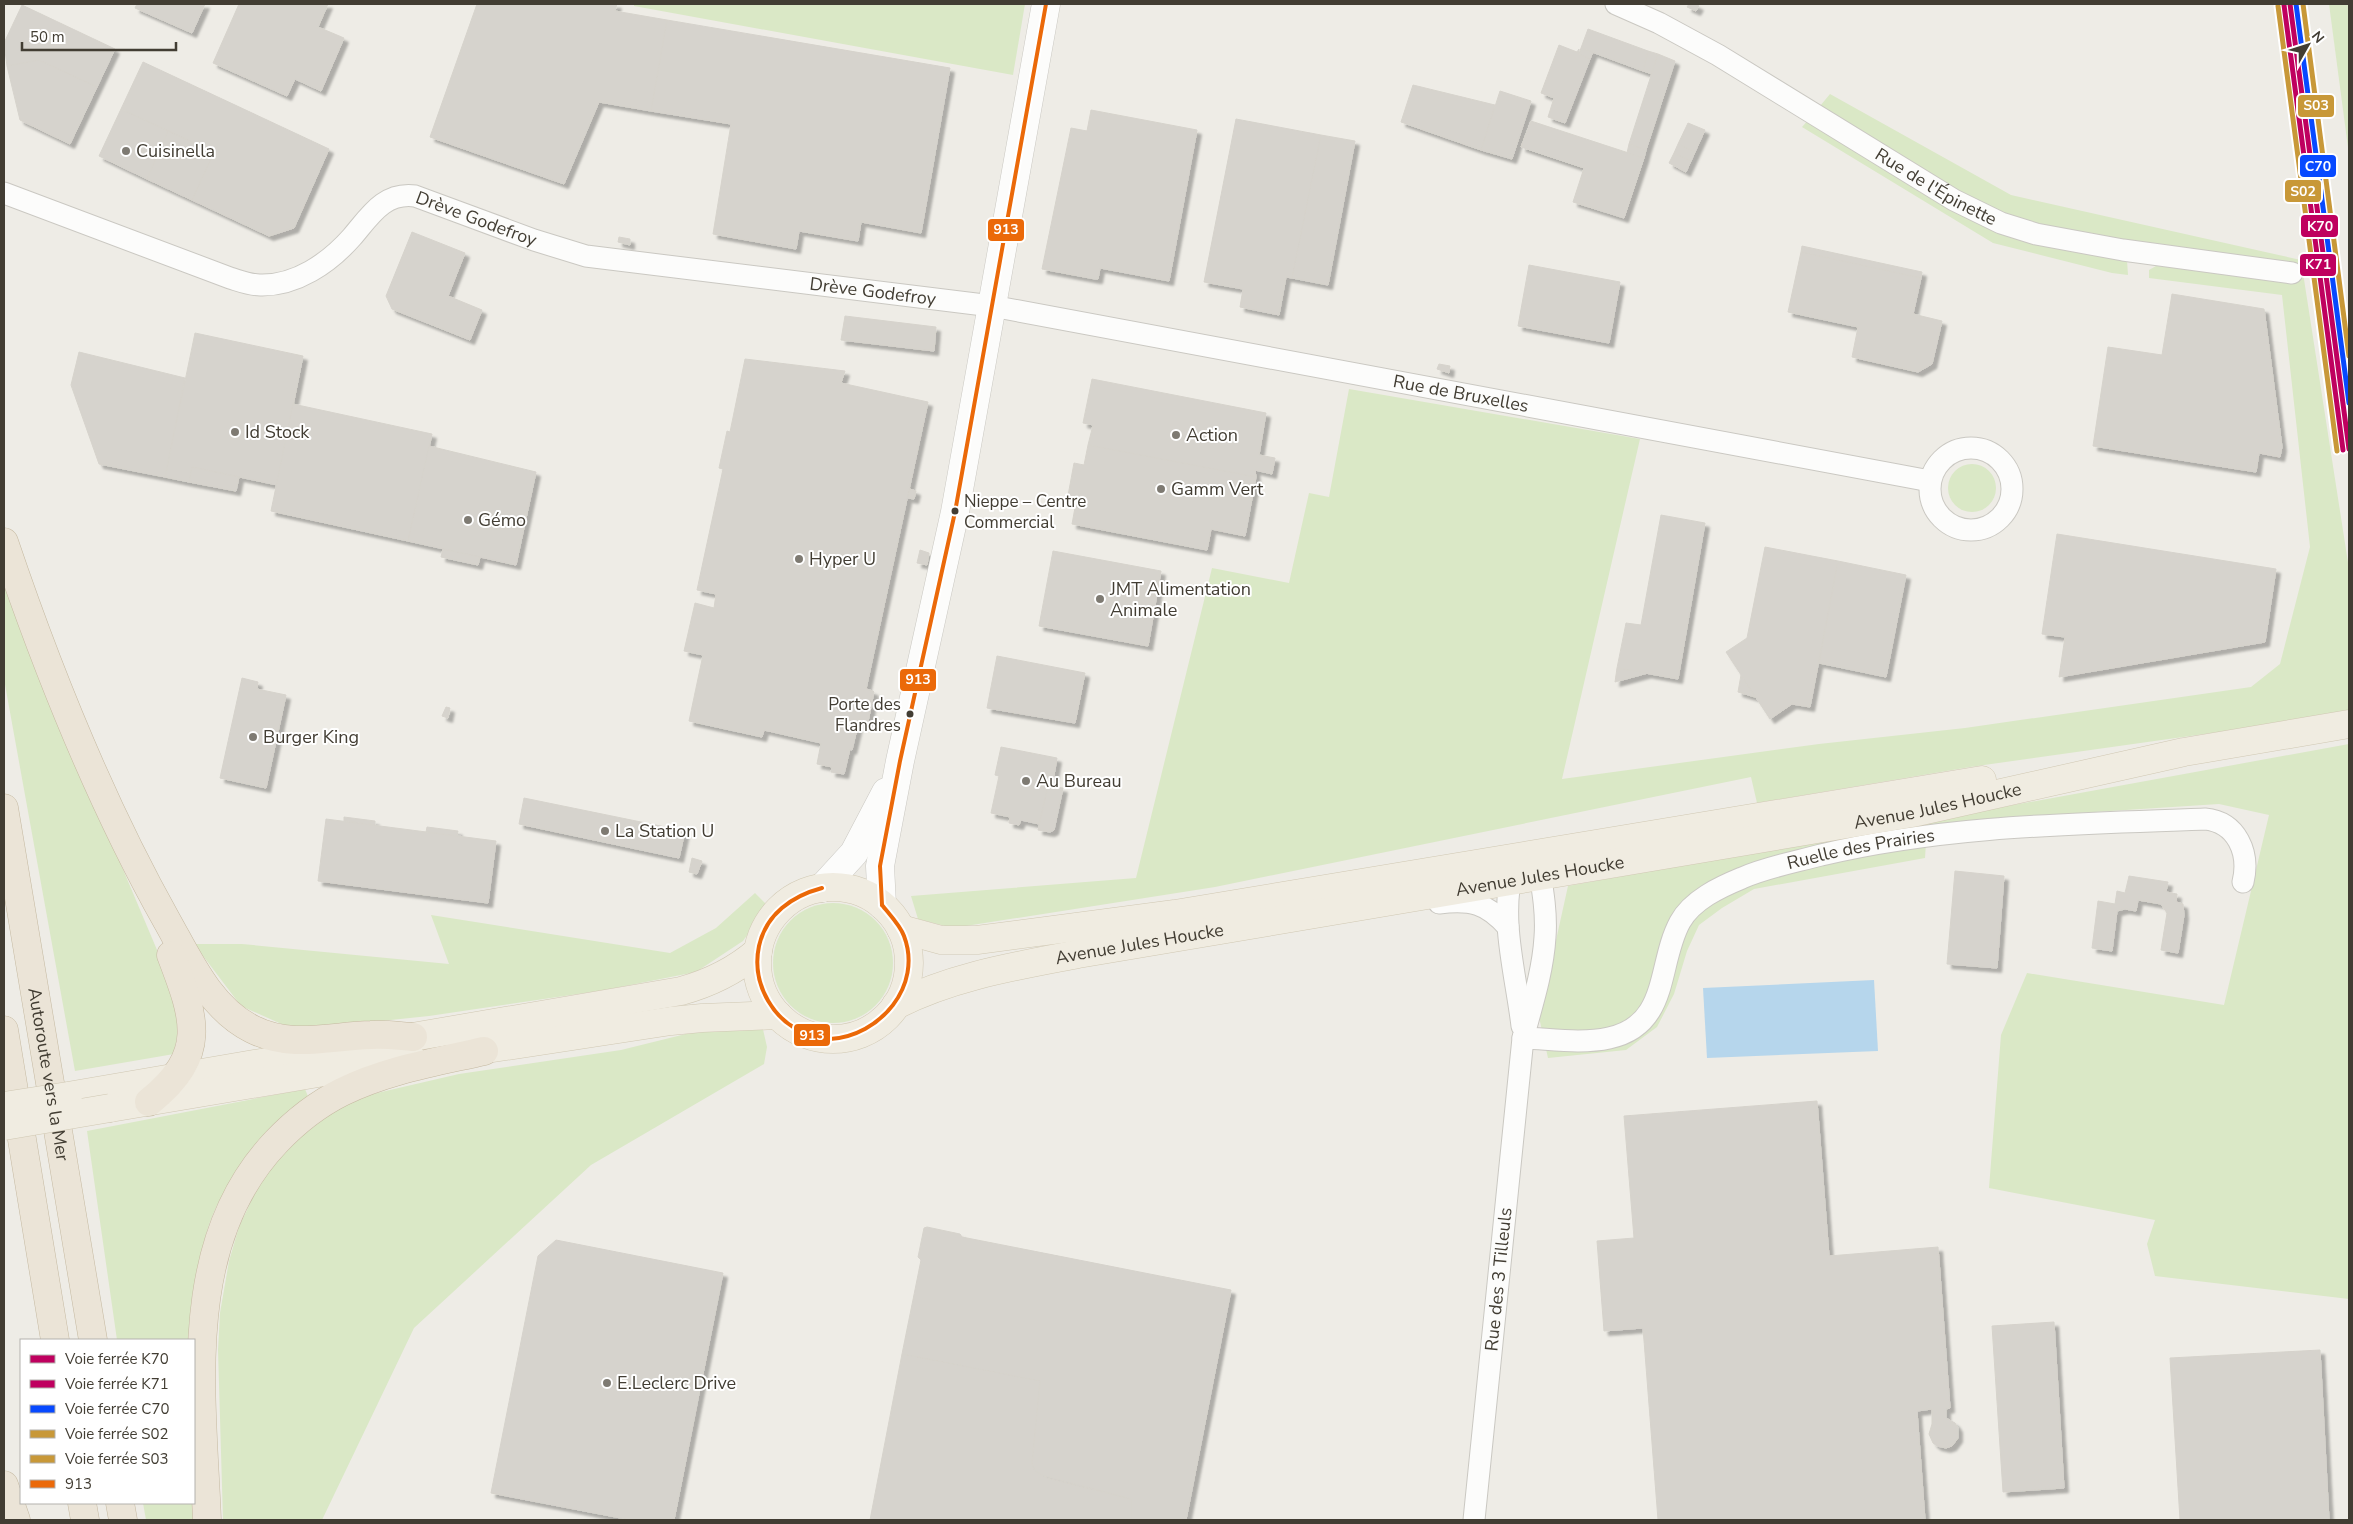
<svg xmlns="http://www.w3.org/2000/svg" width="2353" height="1524" font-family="'Nunito Sans',sans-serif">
<defs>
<filter id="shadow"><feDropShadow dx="4.5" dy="4.5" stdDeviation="1" flood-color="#0004"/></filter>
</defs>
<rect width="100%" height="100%" fill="#eeece6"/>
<g fill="#dae8c6">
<path d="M 634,4 L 1025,4 L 1013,75 L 634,6 Z"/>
<path d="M 2329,4 L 2349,4 L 2349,155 Z"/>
<path d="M 1830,94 L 2011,195 L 2301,260 L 2349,569 L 2349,712 L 2247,728 L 1970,767 L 1757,803 L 1751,777 L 1215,887 L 953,928 L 918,919 L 911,896 L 1136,878 L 1212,568 L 1289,583 L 1309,493 L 1329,497 L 1349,389 L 1640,439 L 1562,779 L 1819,744 L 1965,728 L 2251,687 L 2280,664 L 2310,547 L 2282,295 L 2149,278 L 2149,270 L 2156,266 L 2173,267 L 2032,226 L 1969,199 L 1820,106 Z"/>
<path d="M 1810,118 L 1959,210 L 2127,260 L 2128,275 L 2112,273 L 1993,243 L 1802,127 Z"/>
<circle cx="1972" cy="488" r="24"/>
<path d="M 4,567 L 62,725 L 160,957 L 179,1024 L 174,1054 L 75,1071 L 4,679 Z"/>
<path d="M 2349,744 L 2349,1299 L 2155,1276 L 2147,1244 L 2155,1220 L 1989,1188 L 2001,1035 L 2027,973 L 2224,1005 L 2269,815 L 2219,804 L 2048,815 L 1927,828 L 1925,858 L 1754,889 L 1722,908 L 1699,925 L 1687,951 L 1674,994 L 1657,1027 L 1626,1050 L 1548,1058 L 1539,1017 L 1568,886 Z"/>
<path d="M 755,893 L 768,906 L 743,941 L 696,972 L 605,990 L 429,1016 L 295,1030 L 241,1006 L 194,944 L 242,944 L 449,964 L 431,915 L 670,953 L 716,928 Z"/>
<circle cx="833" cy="963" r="60"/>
<path d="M 762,1025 L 767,1047 L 764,1064 L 591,1165 L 414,1328 L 322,1520 L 223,1520 L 218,1350 L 220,1313 L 229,1261 L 239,1227 L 256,1191 L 274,1163 L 302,1136 L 333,1112 L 364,1096 L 459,1074 L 621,1050 L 710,1028 Z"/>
<path d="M 305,1089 L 309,1099 C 283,1127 253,1155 229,1186 C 198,1226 196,1292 191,1340 L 117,1340 L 87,1131 Z"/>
<path d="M 143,1503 L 194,1503 L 196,1520 L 146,1520 Z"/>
</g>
<path fill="#b6d6ec" d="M 1874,980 L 1878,1051 L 1707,1058 L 1703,988 Z"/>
<g fill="#d6d3cd" stroke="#d6d3cc" filter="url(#shadow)">
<path d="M 137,4 L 205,4 L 192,33 L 135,8 Z"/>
<path d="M 239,4 L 328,4 L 318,27 L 344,38 L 321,91 L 295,79 L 287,96 L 213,63 Z"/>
<path d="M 477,4 L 617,4 L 615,11 L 667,20 L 651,111 L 599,102 L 564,184 L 430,137 Z"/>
<path d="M 1689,4 L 1695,4 L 1699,6 L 1696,11 L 1687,7 Z"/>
<path d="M 22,5 L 115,49 L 97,87 L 39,60 L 7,66 L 4,43 Z"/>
<path d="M 667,20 L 950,68 L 921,233 L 861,222 L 858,241 L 799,231 L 796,249 L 713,234 L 731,124 L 651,111 Z"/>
<path d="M 1588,29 L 1648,51 L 1643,71 L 1581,48 Z"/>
<path d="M 1559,45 L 1577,52 L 1579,49 L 1579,54 L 1590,59 L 1565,123 L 1548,117 L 1554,98 L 1541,93 Z"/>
<path d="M 1581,48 L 1593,52 L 1590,59 L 1579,54 Z"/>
<path d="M 1648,51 L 1658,54 L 1652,74 L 1643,71 Z"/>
<path d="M 1658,54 L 1675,61 L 1646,150 L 1629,144 Z"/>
<path d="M 39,60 L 97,87 L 70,144 L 20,120 L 7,66 Z"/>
<path d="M 143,62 L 329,149 L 294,228 L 269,236 L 192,200 L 214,152 L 121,109 Z"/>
<path d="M 1413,85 L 1495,105 L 1481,150 L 1401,122 Z"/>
<path d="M 1500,91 L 1531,101 L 1512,159 L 1481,150 Z"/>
<path d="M 121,109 L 168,131 L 147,179 L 99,156 Z"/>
<path d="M 1091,110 L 1197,130 L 1169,281 L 1100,268 L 1098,279 L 1095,279 L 1042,269 L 1071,128 L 1087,131 Z"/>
<path d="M 1236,119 L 1321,135 L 1292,278 L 1286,277 L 1279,315 L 1240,307 L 1243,289 L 1204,282 Z"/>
<path d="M 1531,121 L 1644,158 L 1624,218 L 1573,202 L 1584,168 L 1521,147 Z"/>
<path d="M 1688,123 L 1705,130 L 1695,152 L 1678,144 Z"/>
<path d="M 168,131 L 214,152 L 192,200 L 147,179 Z"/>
<path d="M 1321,135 L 1355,141 L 1328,285 L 1292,278 Z"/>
<path d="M 1629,144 L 1646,150 L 1644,158 L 1627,153 Z"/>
<path d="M 1678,144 L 1695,152 L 1691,161 L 1674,153 Z"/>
<path d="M 1674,153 L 1691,161 L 1686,172 L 1669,163 Z"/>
<path d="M 412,232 L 465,253 L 448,296 L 482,310 L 470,340 L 392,309 L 386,296 Z"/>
<path d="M 619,237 L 630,239 L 630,245 L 618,242 Z"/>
<path d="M 1802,246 L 1922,272 L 1921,278 L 1801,252 Z"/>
<path d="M 1801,252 L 1921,278 L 1913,314 L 1942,321 L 1932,364 L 1918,372 L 1852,357 L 1858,327 L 1788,312 Z"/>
<path d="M 1529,265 L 1620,282 L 1609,343 L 1518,326 Z"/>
<path d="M 2172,294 L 2264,309 L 2282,447 L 2280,457 L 2259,453 L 2256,472 L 2093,446 L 2108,347 L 2162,355 Z"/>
<path d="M 845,316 L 936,327 L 934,351 L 841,340 Z"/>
<path d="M 195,333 L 303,356 L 277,485 L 192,467 L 189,482 L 165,477 Z"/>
<path d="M 79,352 L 185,378 L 165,477 L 99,464 L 71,385 Z"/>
<path d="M 745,359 L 845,371 L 841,383 L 928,402 L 866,689 L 873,691 L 869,706 L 863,704 L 852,750 L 850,749 L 844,774 L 831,772 L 832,767 L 817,764 L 821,743 L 764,730 L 762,737 L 689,721 L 703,655 L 684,651 L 695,603 L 714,608 L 716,594 L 697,590 L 723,469 L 719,468 L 727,431 L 730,432 Z"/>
<path d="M 1439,364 L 1450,366 L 1449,373 L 1437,369 Z"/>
<path d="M 1092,379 L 1266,413 L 1259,455 L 1275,458 L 1272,474 L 1255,470 L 1256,477 L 1088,445 L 1093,425 L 1083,423 Z"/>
<path d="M 293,404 L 432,434 L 408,541 L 271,511 Z"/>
<path d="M 1088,445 L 1256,477 L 1245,536 L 1211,529 L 1207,550 L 1072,524 L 1076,502 L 1067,501 L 1074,463 L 1084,465 Z"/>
<path d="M 429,446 L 536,472 L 516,565 L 408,541 Z"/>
<path d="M 192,467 L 239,477 L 236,491 L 189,482 Z"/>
<path d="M 910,489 L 916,491 L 914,499 L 908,498 Z"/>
<path d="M 1661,515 L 1705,523 L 1678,679 L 1617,668 L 1626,623 L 1641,625 Z"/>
<path d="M 2057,534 L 2276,569 L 2265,642 L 2059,677 L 2065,637 L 2042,634 Z"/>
<path d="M 1765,547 L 1838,561 L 1810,707 L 1792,704 L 1770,719 L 1726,652 L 1747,638 Z"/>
<path d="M 443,549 L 480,557 L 478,565 L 441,557 Z"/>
<path d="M 920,550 L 929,553 L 927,565 L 917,563 Z"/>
<path d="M 1053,551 L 1161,571 L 1148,646 L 1039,626 Z"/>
<path d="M 1838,561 L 1906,575 L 1886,677 L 1819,663 Z"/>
<path d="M 997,656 L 1085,673 L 1075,723 L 987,708 Z"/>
<path d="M 1617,668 L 1648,673 L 1615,682 Z"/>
<path d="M 1741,675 L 1755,697 L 1738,692 Z"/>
<path d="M 242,678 L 258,682 L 257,689 L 286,695 L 266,788 L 220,778 Z"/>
<path d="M 873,691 L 874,692 L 868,722 L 859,720 L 863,704 L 869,706 Z"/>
<path d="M 446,707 L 450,708 L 448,718 L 442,716 Z"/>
<path d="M 1001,747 L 1057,758 L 1052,787 L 1048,786 L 1039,824 L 1021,820 L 1019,825 L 1009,823 L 1010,817 L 991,813 L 999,776 L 995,775 Z"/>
<path d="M 1048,786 L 1063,788 L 1054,830 L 1050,832 L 1038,830 Z"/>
<path d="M 524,798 L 685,831 L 679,858 L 519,824 Z"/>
<path d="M 344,817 L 375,821 L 375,825 L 344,821 Z"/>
<path d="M 326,819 L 496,841 L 488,903 L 318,881 Z"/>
<path d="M 427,827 L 458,831 L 457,836 L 426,832 Z"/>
<path d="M 692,858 L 702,861 L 697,874 L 689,872 Z"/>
<path d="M 1955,871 L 2004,876 L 1997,968 L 1947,964 Z"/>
<path d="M 2129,876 L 2168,882 L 2166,892 L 2177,894 L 2176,902 L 2183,904 L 2184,915 L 2178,953 L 2161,950 L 2167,913 L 2161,904 L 2138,900 L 2136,911 L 2125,909 L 2117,911 L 2112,951 L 2092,948 L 2098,901 L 2115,904 L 2117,891 L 2125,893 Z"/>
<path d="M 1817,1101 L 1829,1256 L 1938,1247 L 1950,1408 L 1946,1409 L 1946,1418 L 1955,1423 L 1958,1428 L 1958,1438 L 1952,1446 L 1946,1448 L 1937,1446 L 1933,1443 L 1929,1434 L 1932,1424 L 1932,1409 L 1917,1411 L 1925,1520 L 1658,1520 L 1643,1328 L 1604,1331 L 1597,1241 L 1634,1238 L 1624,1116 Z"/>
<path d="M 927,1227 L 960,1234 L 962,1237 L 1231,1290 L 1186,1520 L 1131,1520 L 1131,1499 L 1037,1474 L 1032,1464 L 1040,1381 L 902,1354 L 921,1260 L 918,1257 L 924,1228 Z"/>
<path d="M 556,1240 L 723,1273 L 674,1520 L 631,1520 L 491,1493 L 538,1256 Z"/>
<path d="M 2054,1322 L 2064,1488 L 2003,1492 L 1992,1326 Z"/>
<path d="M 2320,1350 L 2329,1520 L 2180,1520 L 2170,1358 Z"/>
<path d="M 902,1354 L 1040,1381 L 1032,1464 L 1034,1470 L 1047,1478 L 1131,1499 L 1131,1520 L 870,1520 Z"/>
</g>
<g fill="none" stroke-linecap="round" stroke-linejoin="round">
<defs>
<g id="minor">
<path id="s1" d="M 1616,4 L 1659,23 L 1718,55 L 1954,200 L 2001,223 L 2036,234 L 2123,250 L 2292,273"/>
<path id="s2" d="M 4,193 L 230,278 C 240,281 250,285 260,285 C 296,286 329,263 352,237 C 370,216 384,192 415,196 L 534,240 L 586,256 L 992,306 L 1930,481"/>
<circle cx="1971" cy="489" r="41"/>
<path d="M 1513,868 C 1499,919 1516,974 1522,1026"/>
<path d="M 1439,903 C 1471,899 1487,903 1508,927"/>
<path id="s3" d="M 1523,1038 C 1551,1039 1582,1044 1609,1038 C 1670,1025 1657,964 1680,922 C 1692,900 1720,887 1742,878 C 1767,867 1795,862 1821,855 C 1947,825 2076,824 2205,819 C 2237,822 2250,853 2243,882"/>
<path id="s4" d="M 1474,1520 L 1523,1038 C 1532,1005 1543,971 1545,937 C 1547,912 1542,886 1538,861"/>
</g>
<g id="tertiary">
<path d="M 822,888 L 854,853 L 886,792"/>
<path d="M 882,905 L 880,866 L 900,761 L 955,512 L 1046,4"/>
</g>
<g id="primary">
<circle cx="833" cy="963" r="76"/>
<path d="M 901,929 L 941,940 L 977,940 L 1175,914 L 1982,780"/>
<path id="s5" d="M 896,1005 C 953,976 1016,966 1078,954 L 1912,813 L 2184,752 L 2349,724"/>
<path d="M 460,1053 L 671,1021 L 702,1018 L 778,1015"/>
<path d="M 68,1096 L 681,991 C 710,983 735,971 758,951"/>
<path d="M 110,1108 L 371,1064 L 412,1059"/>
</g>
<g id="motorway">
<path d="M 4,542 C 48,672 100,802 167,921 C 189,960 210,1008 252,1029 C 291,1049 330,1036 371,1035 C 385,1034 399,1036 413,1037"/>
<path id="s6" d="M 4,808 L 93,1340"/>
<path d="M 4,1030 L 55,1340"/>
<path d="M 149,1102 C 209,1054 195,1018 171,955"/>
<path d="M 4,1485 L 16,1520"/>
<path d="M 82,1503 L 85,1520"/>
<path d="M 120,1503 L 123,1520"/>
<path d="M 207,1520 C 202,1392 180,1243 276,1142 C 295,1122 318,1104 342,1092 C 387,1070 436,1062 484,1051"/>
</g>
</defs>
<use href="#minor" stroke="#cac8c2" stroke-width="23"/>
<use href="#tertiary" stroke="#cac8c2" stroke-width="29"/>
<use href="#primary" stroke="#d0c8b3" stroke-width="29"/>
<use href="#motorway" stroke="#c5b9a1" stroke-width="29"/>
<use href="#minor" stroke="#fcfcfb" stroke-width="21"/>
<use href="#tertiary" stroke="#fcfcfb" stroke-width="28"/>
<use href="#primary" stroke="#f0ece1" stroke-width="28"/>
<use href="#motorway" stroke="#ebe4d7" stroke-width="28"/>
<defs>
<g id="primary-bridge">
<path d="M 4,1106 L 68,1096"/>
<path d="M 4,1126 L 110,1108"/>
</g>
</defs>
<use href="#primary-bridge" stroke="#d0c8b3" stroke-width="29" stroke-linecap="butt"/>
<use href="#primary-bridge" stroke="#f0ece1" stroke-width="28"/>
<defs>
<g id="bus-1">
<path d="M 822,888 C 792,896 766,914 759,946 C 751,984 774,1025 812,1035 C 817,1037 824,1040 830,1039 C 880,1036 923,986 904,936 C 900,925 889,914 882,905"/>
<path d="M 882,905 L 880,866 L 900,761 L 955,512 L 1046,4"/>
</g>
</defs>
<use href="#bus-1" stroke="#fff" stroke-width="8"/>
<use href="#bus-1" stroke="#eb6909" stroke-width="4"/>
<defs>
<path id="rail-1" d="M 2290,4 L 2349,449"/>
<path id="rail-2" d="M 2284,5 L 2343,450"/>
<path id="rail-3" d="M 2296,4 L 2349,403"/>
<path id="rail-4" d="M 2278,6 L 2337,451"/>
<path id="rail-5" d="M 2303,4 L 2349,356"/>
</defs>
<use href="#rail-1" stroke="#fff" stroke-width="9"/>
<use href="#rail-2" stroke="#fff" stroke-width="9"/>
<use href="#rail-3" stroke="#fff" stroke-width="9"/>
<use href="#rail-4" stroke="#fff" stroke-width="9"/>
<use href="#rail-5" stroke="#fff" stroke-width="9"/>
<use href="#rail-1" stroke="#bf005f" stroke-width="5"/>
<use href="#rail-2" stroke="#bf005f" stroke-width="5"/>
<use href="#rail-3" stroke="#0749ff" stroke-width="5"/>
<use href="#rail-4" stroke="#c89838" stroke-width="5"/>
<use href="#rail-5" stroke="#c89838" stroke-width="5"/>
</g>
<g fill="#7e7a72" stroke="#fff" stroke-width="2">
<circle cx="126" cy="151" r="5"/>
<circle cx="235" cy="432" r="5"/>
<circle cx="1176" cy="435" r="5"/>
<circle cx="1161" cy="489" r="5"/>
<circle cx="468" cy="520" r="5"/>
<circle cx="799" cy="559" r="5"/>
<circle cx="1100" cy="599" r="5"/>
<circle cx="253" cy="737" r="5"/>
<circle cx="1026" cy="781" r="5"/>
<circle cx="605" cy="831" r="5"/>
<circle cx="607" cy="1383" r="5"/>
</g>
<g fill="#423d33" stroke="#fff" stroke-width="2">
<circle cx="955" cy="511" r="4.5"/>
<circle cx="910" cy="714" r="4.5"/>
</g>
<g text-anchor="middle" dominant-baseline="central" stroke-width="4" stroke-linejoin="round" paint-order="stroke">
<g font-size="17" fill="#423d33" stroke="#fff" text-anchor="start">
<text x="964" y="501">Nieppe – Centre<tspan x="964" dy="21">Commercial</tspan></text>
<text x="901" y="704" text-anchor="end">Porte des<tspan x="901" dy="21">Flandres</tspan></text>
</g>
<g font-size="18" fill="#423d33" stroke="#fff" text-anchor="start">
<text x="136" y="151">Cuisinella</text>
<text x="245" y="432">Id Stock</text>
<text x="1186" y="435">Action</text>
<text x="1171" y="489">Gamm Vert</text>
<text x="478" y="520">Gémo</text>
<text x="809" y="559">Hyper U</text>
<text x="1110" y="589">JMT Alimentation<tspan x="1110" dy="21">Animale</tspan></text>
<text x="263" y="737">Burger King</text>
<text x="1036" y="781">Au Bureau</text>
<text x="615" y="831">La Station U</text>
<text x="617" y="1383">E.Leclerc Drive</text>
</g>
<g font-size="18" fill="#423d33" stroke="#fff">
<text stroke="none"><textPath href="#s1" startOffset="369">Rue de l'Épinette</textPath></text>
<text stroke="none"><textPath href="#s2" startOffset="524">Drève Godefroy</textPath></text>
<text stroke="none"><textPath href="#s2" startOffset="929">Drève Godefroy</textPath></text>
<text stroke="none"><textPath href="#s2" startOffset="1526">Rue de Bruxelles</textPath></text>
<text stroke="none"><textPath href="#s5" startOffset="1062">Avenue Jules Houcke</textPath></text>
<text stroke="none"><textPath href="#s3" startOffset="431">Ruelle des Prairies</textPath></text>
<text stroke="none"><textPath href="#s5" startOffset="658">Avenue Jules Houcke</textPath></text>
<text stroke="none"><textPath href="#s5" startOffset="252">Avenue Jules Houcke</textPath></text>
<text stroke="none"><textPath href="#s6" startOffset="270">Autoroute vers la Mer</textPath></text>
<text stroke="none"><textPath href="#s4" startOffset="242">Rue des 3 Tilleuls</textPath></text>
</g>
</g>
<g stroke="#fff" stroke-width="2">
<rect x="2297" y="94" width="38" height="24" rx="5" fill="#c89838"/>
<rect x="2299" y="154" width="38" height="24" rx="5" fill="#0749ff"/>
<rect x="2284" y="179" width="38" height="24" rx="5" fill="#c89838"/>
<rect x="2300" y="214" width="39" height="24" rx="5" fill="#bf005f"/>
<rect x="987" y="218" width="38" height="24" rx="5" fill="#eb6909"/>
<rect x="2299" y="253" width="38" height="24" rx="5" fill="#bf005f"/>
<rect x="899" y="668" width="38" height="24" rx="5" fill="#eb6909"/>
<rect x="793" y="1023" width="38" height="24" rx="5" fill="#eb6909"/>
</g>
<g font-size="14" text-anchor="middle" font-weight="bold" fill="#fff">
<text x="2316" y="110">S03</text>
<text x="2318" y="171">C70</text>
<text x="2303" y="196">S02</text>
<text x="2320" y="231">K70</text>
<text x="1006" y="234">913</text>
<text x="2318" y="269">K71</text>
<text x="918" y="684">913</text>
<text x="812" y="1040">913</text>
</g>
<rect width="2353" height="1524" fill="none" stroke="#423d33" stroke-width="10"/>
<rect x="20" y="1339" width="175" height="165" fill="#ffffff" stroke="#b3b1ad"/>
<rect x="30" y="1355" width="25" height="8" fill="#bf005f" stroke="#b3b1ad"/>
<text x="65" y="1364" font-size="15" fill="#423d33">Voie ferrée K70</text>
<rect x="30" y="1380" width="25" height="8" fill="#bf005f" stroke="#b3b1ad"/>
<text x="65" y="1389" font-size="15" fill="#423d33">Voie ferrée K71</text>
<rect x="30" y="1405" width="25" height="8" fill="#0749ff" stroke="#b3b1ad"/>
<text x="65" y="1414" font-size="15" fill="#423d33">Voie ferrée C70</text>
<rect x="30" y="1430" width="25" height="8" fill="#c89838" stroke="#b3b1ad"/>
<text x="65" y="1439" font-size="15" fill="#423d33">Voie ferrée S02</text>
<rect x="30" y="1455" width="25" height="8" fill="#c89838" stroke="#b3b1ad"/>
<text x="65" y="1464" font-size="15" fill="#423d33">Voie ferrée S03</text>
<rect x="30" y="1480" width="25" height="8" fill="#eb6909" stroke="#b3b1ad"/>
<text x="65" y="1489" font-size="15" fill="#423d33">913</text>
<g transform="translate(2308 45) rotate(51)" stroke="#ffffff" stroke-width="4" paint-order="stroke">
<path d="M0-4L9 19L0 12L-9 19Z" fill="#423d33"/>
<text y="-8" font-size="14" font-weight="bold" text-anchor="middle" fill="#423d33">N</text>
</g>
<path d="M22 42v8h154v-8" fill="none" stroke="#423d33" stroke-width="2.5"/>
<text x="30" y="42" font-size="15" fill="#423d33" stroke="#ffffff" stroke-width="4" paint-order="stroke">50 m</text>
</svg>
